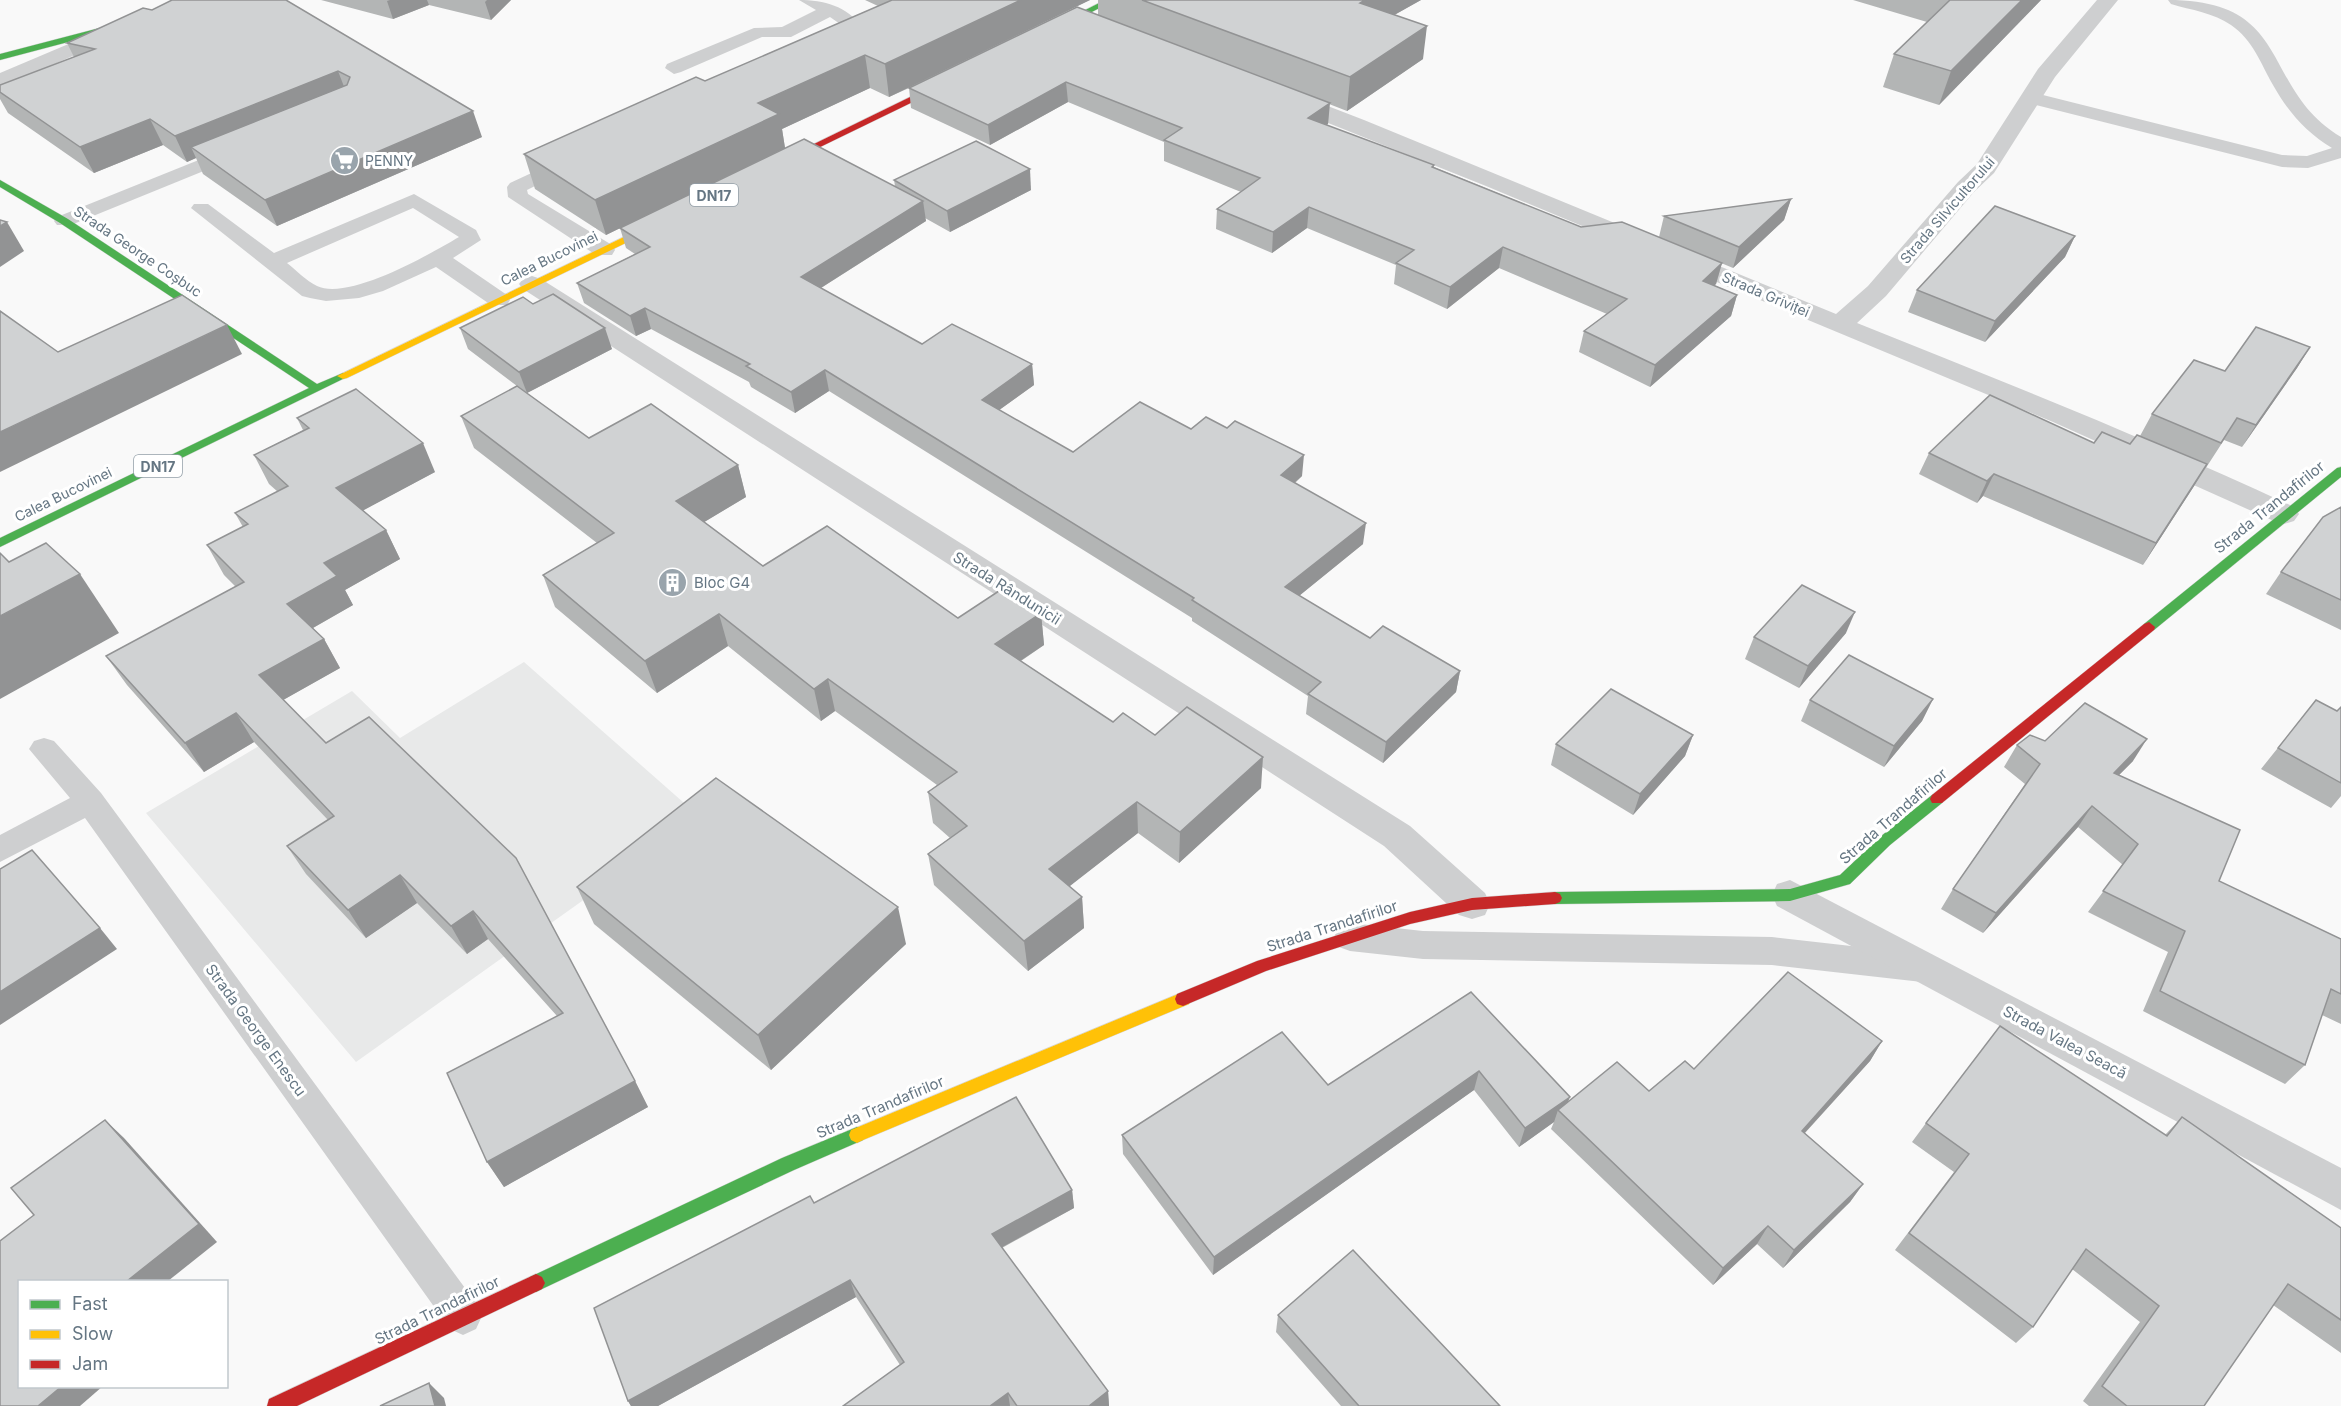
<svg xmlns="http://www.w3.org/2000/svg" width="2341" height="1406" font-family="Inter,sans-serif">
<rect width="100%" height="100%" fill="#f9f9f9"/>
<path fill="#e8e9e9" d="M 524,662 L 700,817 L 356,1062 L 146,813 L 352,691 L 400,738 Z"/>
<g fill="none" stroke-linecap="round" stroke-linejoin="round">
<defs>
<g id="fast">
<path d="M 178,0 L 189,0 L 140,23 L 0,60 L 0,54 L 134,19 Z"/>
<path d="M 1105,0 L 1115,0 L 1051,33 L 1044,31 Z"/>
<path d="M 0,180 L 68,219 L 317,384 L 343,373 L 349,376 L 0,547 L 0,538 L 309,388 L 60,223 L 0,187 Z"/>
<path d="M 2341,467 L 2341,477 L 2154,630 L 2144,630 L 2143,627 L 2144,624 L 2337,468 Z"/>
<path d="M 1937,793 L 1942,795 L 1944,799 L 1942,803 L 1890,845 L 1850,884 L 1790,901 L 1555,904 L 1550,902 L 1548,898 L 1550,894 L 1555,892 L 1790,889 L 1840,875 L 1880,837 L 1932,795 Z"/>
<path d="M 857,1127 L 863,1130 L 865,1135 L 863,1140 L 794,1170 L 542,1289 L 536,1292 L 530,1289 L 527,1283 L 530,1277 L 782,1158 Z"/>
</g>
<g id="slow">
<path d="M 663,218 L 668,221 L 667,223 L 347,378 L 343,379 L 337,376 Z"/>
<path d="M 1183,992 L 1189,994 L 1191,999 L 1189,1004 L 863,1140 L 857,1143 L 851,1140 L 849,1135 L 851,1130 Z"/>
</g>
<g id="jam">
<path d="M 951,77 L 954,78 L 954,82 L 779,167 L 771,165 Z"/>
<path d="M 2149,622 L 2155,627 L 2154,630 L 1942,803 L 1932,803 L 1930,799 L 1932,795 L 2144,624 Z"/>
<path d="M 1555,892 L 1560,894 L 1562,898 L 1560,902 L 1555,904 L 1472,910 L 1410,924 L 1266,971 L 1183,1006 L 1177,1004 L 1175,999 L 1177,994 L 1257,961 L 1410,912 L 1472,898 Z"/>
<path d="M 536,1274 L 542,1277 L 545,1283 L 542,1289 L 297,1406 L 267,1406 L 269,1399 Z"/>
</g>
</defs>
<use href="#fast" stroke="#d5d6d7" stroke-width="1"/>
<use href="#slow" stroke="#d5d6d7" stroke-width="1"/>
<use href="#jam" stroke="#d5d6d7" stroke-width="1"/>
<g fill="#cecfd0" fill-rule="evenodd">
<path d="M 799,0 C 824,0 847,6 862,27 L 837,47 L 825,47 L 822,43 L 843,26 L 830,17 L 791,37 L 762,37 L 681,72 L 674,74 L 665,68 L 667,64 L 754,28 L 782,27 L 816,10 Z"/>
<path d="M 2168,0 C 2295,0 2259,88 2341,137 L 2341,158 L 2308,168 L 2282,167 L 2024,102 L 2022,98 L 2031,92 L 2282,155 L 2307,156 L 2332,148 C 2307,133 2288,112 2273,85 C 2261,64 2253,40 2231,25 C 2214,13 2191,10 2171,4 Z"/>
<path d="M 236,145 L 243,147 L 246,151 L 243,155 L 71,225 L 57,225 L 54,221 L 57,217 Z"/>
<path d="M 568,156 L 575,158 L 578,162 L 575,166 L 527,190 L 528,194 L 612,245 L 615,250 L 612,255 L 596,255 L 508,197 L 507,187 L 510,183 Z"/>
<path d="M 414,194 L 476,230 L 481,240 L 453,258 L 507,295 L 510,300 L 507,305 L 491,305 L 436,267 L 383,291 L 359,298 L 326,301 L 310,298 L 302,296 L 191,208 L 194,204 L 208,204 L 274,253 ZM 413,208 L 459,237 C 430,254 349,301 317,286 C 306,281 296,270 287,263 Z"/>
<path d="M 44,738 L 54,741 L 101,793 L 476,1303 L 482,1316 L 476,1329 L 463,1335 L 450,1329 L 85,818 L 0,862 L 0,835 L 70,798 L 29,749 L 34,741 Z"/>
<path d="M 1350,923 L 1423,931 L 1772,937 L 1922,954 L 1934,958 L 1938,968 L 1934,978 L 1922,982 L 1772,965 L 1423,959 L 1350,951 L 1339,947 L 1334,937 L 1339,927 Z"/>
</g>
<g fill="#cecfd0" fill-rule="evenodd">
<path d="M 2097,0 L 2118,0 L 2055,77 L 1994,173 L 1974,192 L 1886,296 L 1857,323 C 2004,382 2151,440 2294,507 L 2299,514 L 2294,521 L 2284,524 L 2274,521 L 2053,422 L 1486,186 L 1278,103 L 1275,98 L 1278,93 L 1294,93 L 1364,120 L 1836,314 L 1868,286 L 1958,182 L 1977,164 L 2038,69 Z"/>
<path d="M 111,26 L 118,28 L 121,32 L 118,36 L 0,88 L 0,73 Z"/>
<path d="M 532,276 L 541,279 L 1410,826 L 1485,893 L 1490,904 L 1485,915 L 1472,919 L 1459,915 L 1384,846 L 523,289 L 519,284 L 523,279 Z"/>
<path d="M 1790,880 L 2341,1168 L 2341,1210 L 1777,906 L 1772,895 L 1777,884 Z"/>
</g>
<use href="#fast" fill="#4caf50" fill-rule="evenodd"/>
<use href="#slow" fill="#ffc107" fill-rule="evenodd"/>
<use href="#jam" fill="#c62828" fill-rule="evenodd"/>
</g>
<g fill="#b3b5b5">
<path d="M 286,0 L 482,137 L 277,226 L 203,174 L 196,158 L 187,162 L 163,145 L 94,173 L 8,113 L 0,99 L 0,85 L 74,57 L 67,43 L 152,10 Z"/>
<path d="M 321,0 L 511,0 L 491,20 L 429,5 L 393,19 Z"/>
<path d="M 865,0 L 1090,0 L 909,88 L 1098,15 L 1098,0 L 1421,0 L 1394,15 L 1423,59 L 1347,111 L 1329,104 L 1328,124 L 1326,125 L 1434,165 L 1434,167 L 1581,227 L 1722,263 L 1716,284 L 1714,285 L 1737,295 L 1731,316 L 1650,387 L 1579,352 L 1584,331 L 1607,314 L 1499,268 L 1447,309 L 1394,284 L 1396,265 L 1307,228 L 1272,253 L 1216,229 L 1217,209 L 1241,192 L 1164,161 L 1164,142 L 1068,102 L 990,145 L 911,108 L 909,88 L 889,97 L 870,88 L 782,129 L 785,148 L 895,186 L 894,180 L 1031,190 L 950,232 L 925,218 L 926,221 L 821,288 L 922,344 L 1032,364 L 1034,385 L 999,410 L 1073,452 L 1191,429 L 1302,476 L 1295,483 L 1363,544 L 1299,596 L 1370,638 L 1460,671 L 1456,692 L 1383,763 L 1306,714 L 1308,696 L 1192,621 L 1192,618 L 829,391 L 795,413 L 751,387 L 749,382 L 651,329 L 636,336 L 584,303 L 577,283 L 635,254 L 626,248 L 620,228 L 606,235 L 535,189 L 524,154 L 705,81 L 878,6 Z"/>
<path d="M 1853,0 L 2041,0 L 1939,105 L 1883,87 L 1894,54 L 1927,22 Z"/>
<path d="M 1791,199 L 1784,220 L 1733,268 L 1659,237 L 1664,216 Z"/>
<path d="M 2075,236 L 2065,257 L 1985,342 L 1908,312 L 1917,290 Z"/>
<path d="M 533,304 L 612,349 L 527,393 L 589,438 L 738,465 L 746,497 L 704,522 L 763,566 L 958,618 L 1041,613 L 1044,645 L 1021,661 L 1113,722 L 1155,735 L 1261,788 L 1179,863 L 1138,833 L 1069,886 L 1082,897 L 1084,928 L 1028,971 L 934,885 L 928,854 L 950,838 L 933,823 L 928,792 L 937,785 L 835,711 L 821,721 L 728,646 L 657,693 L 555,607 L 543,575 L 597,543 L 474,448 L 461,416 L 517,386 L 468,349 L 460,328 Z"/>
<path d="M 2310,347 L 2297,368 L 2242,447 L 2224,440 L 2143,565 L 1983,496 L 1977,503 L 1919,474 L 1929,453 L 2094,443 L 2130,444 L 2140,436 L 2152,414 L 2225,371 Z"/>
<path d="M 297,418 L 435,472 L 363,510 L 386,530 L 400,559 L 345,590 L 353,605 L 313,628 L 324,639 L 340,668 L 283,700 L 635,1081 L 648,1107 L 504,1187 L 487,1162 L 557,1016 L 488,939 L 467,954 L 417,903 L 366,938 L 306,874 L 287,846 L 328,820 L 254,742 L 204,772 L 127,685 L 106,656 L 236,587 L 224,575 L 207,545 L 243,527 L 235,513 L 278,492 L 269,484 L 254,455 L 303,430 Z"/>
<path d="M 2341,507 L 2341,630 L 2266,594 L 2281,572 Z"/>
<path d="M 1846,633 L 1799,688 L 1745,659 L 1754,637 Z"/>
<path d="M 1933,699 L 1922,721 L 1884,767 L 1801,721 L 1810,700 Z"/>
<path d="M 2316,700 L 2337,711 L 2341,707 L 2341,796 L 2331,808 L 2261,769 Z"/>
<path d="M 1693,735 L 1685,756 L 1633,815 L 1551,765 L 1556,744 Z"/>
<path d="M 2045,741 L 2133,761 L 2119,775 L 2219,881 L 2341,939 L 2341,1024 L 2322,1015 L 2305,1065 L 2285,1084 L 2143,1011 L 2168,952 L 2088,912 L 2123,865 L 2078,827 L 1983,933 L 1941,909 L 1953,889 L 2025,784 L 2004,767 L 2017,745 Z"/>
<path d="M 577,887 L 906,944 L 771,1070 L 594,924 Z"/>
<path d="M 1471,992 L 1567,1103 L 1649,1091 L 1694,1069 L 1882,1041 L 1870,1061 L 1805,1133 L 1863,1184 L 1850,1202 L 1783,1268 L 1757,1244 L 1713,1285 L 1551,1129 L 1554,1122 L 1519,1147 L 1474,1090 L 1213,1275 L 1123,1154 L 1122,1135 L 1328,1085 Z"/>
<path d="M 2182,1117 L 2341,1228 L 2341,1353 L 2273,1305 L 2204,1406 L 2089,1406 L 2083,1401 L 2140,1322 L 2072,1269 L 2033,1327 L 2016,1343 L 1895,1250 L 1954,1172 L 1912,1142 L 1926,1123 L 2165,1135 Z"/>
<path d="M 1072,1190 L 1074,1208 L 1002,1248 L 1108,1391 L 1109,1406 L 843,1406 L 900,1365 L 856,1297 L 658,1406 L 631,1406 L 628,1401 L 814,1203 Z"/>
<path d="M 1278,1315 L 1500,1406 L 1341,1406 L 1276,1332 Z"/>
</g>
<g fill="#929394">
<path d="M 390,0 L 427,0 L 429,5 L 393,19 L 387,1 Z"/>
<path d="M 487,0 L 511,0 L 491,20 L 485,2 Z"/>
<path d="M 1021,0 L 1090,0 L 889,97 L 885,64 Z"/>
<path d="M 1365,0 L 1421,0 L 1357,36 L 1360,3 Z"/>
<path d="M 2022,0 L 2041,0 L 1939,105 L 1951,71 Z"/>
<path d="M 1427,26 L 1423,59 L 1347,111 L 1350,77 Z"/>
<path d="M 865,55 L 870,88 L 782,129 L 785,148 L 606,235 L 595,200 L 758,103 Z"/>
<path d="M 338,71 L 348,97 L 191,147 L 196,158 L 187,162 L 175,136 Z"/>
<path d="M 1066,82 L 1068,102 L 990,145 L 988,125 Z"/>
<path d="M 1330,103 L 1328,124 L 1307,138 L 1308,118 Z"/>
<path d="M 473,111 L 482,137 L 277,226 L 265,200 Z"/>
<path d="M 150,119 L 163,145 L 94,173 L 80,147 Z"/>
<path d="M 1030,169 L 1031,190 L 950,232 L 947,211 Z"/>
<path d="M 1791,199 L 1784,220 L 1733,268 L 1739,247 Z"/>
<path d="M 923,201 L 926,221 L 805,298 L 801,277 Z"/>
<path d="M 1309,207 L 1307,228 L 1272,253 L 1273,232 Z"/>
<path d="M 7,222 L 24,251 L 0,267 L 0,226 Z"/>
<path d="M 2075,236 L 2065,257 L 1985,342 L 1995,321 Z"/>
<path d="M 1503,247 L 1499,268 L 1447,309 L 1450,287 Z"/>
<path d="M 1722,263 L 1716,284 L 1697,302 L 1703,281 Z"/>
<path d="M 1737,295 L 1731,316 L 1650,387 L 1655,365 Z"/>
<path d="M 645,308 L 651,329 L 636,336 L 630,316 Z"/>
<path d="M 227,325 L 242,354 L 0,472 L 0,432 Z"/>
<path d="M 605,328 L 612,349 L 527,393 L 519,372 Z"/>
<path d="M 2310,347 L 2297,368 L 2242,447 L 2256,425 Z"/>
<path d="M 1032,364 L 1034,385 L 984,421 L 982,400 Z"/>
<path d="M 825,370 L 829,391 L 795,413 L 791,392 Z"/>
<path d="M 423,443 L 435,472 L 351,517 L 336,488 Z"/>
<path d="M 1304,455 L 1302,476 L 1279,496 L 1281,475 Z"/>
<path d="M 2207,464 L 2194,486 L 2143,565 L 2156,543 Z"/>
<path d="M 738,465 L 746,497 L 686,533 L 676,501 Z"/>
<path d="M 1994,474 L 1983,496 L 1977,503 L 1987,481 Z"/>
<path d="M 1366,523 L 1363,544 L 1284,608 L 1285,587 Z"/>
<path d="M 386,530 L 400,559 L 345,590 L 353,605 L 304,633 L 287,604 L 324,563 Z"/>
<path d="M 80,574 L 119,633 L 0,699 L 0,616 Z"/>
<path d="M 1855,612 L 1846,633 L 1799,688 L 1808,666 Z"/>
<path d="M 1041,613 L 1044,645 L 998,676 L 995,644 Z"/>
<path d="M 719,614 L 728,646 L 657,693 L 645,661 Z"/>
<path d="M 324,639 L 340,668 L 276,704 L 259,675 Z"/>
<path d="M 1460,671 L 1456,692 L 1383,763 L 1386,742 Z"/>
<path d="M 828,679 L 835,711 L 821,721 L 814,689 Z"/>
<path d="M 1933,699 L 1922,721 L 1884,767 L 1894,746 Z"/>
<path d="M 236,713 L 254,742 L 204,772 L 185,743 Z"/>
<path d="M 1693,735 L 1685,756 L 1633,815 L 1640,794 Z"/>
<path d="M 2147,739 L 2133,761 L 2100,794 L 2114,773 Z"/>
<path d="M 1263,757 L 1261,788 L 1179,863 L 1180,832 Z"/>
<path d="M 1137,802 L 1138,833 L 1052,900 L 1049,869 Z"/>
<path d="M 2092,806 L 2078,827 L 1983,933 L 1996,913 Z"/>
<path d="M 400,875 L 417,903 L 366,938 L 348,910 Z"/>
<path d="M 1082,897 L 1084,928 L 1028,971 L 1024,941 Z"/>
<path d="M 898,907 L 906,944 L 771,1070 L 758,1035 Z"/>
<path d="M 473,911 L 488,939 L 467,954 L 451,926 Z"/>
<path d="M 100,928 L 117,949 L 0,1025 L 0,992 Z"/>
<path d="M 1882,1041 L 1870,1061 L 1790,1149 L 1802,1131 Z"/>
<path d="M 1479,1071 L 1474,1090 L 1213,1275 L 1214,1257 Z"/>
<path d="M 635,1081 L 648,1107 L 504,1187 L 487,1162 Z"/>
<path d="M 1570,1097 L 1563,1115 L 1558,1110 L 1554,1122 L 1519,1147 L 1525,1128 Z"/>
<path d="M 105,1120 L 124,1138 L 217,1242 L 168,1281 L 127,1281 Z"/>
<path d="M 1863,1184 L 1850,1202 L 1783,1268 L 1794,1250 Z"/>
<path d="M 1072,1190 L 1074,1208 L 995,1251 L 992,1234 Z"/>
<path d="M 1768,1226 L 1757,1244 L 1713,1285 L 1723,1268 Z"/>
<path d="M 850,1280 L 856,1297 L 658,1406 L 631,1406 L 628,1401 Z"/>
<path d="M 429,1383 L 444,1398 L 446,1406 L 435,1406 Z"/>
<path d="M 62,1386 L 103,1386 L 80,1406 L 38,1406 Z"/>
<path d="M 1108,1391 L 1109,1406 L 1089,1406 Z"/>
<path d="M 1008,1393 L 1010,1406 L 990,1406 Z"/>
</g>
<g fill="#d0d2d3" stroke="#929394" stroke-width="1.5">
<path d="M 172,0 L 286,0 L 473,111 L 265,200 L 191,147 L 347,85 L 350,77 L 338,71 L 175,136 L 150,119 L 80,147 L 0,92 L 0,85 L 95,49 L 67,43 L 143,8 L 152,10 Z"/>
<path d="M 892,0 L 1021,0 L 885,64 L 865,55 L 758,103 L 779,114 L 595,200 L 524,154 L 696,77 L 705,81 Z"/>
<path d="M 1142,0 L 1365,0 L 1360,3 L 1427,26 L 1350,77 Z"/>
<path d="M 1950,0 L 2022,0 L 1951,71 L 1894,54 Z"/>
<path d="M 1077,7 L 1330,103 L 1308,118 L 1434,165 L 1432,167 L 1581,227 L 1622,222 L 1722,263 L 1703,281 L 1737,295 L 1655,365 L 1584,331 L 1627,299 L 1503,247 L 1450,287 L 1396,263 L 1414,250 L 1309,207 L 1273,232 L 1217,209 L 1260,178 L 1164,140 L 1182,128 L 1066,82 L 988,125 L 909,88 Z"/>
<path d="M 804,139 L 923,201 L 801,277 L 922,344 L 952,324 L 1032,364 L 982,400 L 1073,452 L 1140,402 L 1191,429 L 1206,417 L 1227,428 L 1235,421 L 1304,455 L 1281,475 L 1366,523 L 1285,587 L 1370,638 L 1383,626 L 1460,671 L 1386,742 L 1308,694 L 1321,682 L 1192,600 L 1194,598 L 825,370 L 791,392 L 746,366 L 750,364 L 645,308 L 630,316 L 577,283 L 650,247 L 620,228 Z"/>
<path d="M 976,141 L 1030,169 L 947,211 L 894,180 Z"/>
<path d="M 1791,199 L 1739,247 L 1664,216 Z"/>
<path d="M 1995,206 L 2075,236 L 1995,321 L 1917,290 Z"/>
<path d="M 0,220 L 7,222 L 0,226 Z"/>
<path d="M 553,294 L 605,328 L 519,372 L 460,328 L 523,297 L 533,304 Z"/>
<path d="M 182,295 L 227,325 L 0,432 L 0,311 L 58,352 Z"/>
<path d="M 2256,327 L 2310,347 L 2256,425 L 2237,418 L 2221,443 L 2152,414 L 2194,360 L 2225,371 Z"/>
<path d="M 517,386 L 589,438 L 651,404 L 738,465 L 676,501 L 763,566 L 827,526 L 958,618 L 1005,587 L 1041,613 L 995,644 L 1113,722 L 1123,713 L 1155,735 L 1187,707 L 1263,757 L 1180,832 L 1137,802 L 1049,869 L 1082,897 L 1024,941 L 928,854 L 967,826 L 928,792 L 957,772 L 828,679 L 814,689 L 719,614 L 645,661 L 543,575 L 614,533 L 461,416 Z"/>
<path d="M 356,389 L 423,443 L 336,488 L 386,530 L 324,563 L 337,576 L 287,604 L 324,639 L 259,675 L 326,743 L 369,717 L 516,858 L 635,1081 L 487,1162 L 447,1073 L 563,1013 L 473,911 L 451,926 L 400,875 L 348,910 L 287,846 L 334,816 L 236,713 L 185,743 L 106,656 L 244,582 L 207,545 L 248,524 L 235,513 L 288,486 L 254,455 L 309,428 L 297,418 Z"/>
<path d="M 1990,395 L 2094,443 L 2102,432 L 2130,444 L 2137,435 L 2207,464 L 2156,543 L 1994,474 L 1987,481 L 1929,453 Z"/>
<path d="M 2341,507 L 2341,600 L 2281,572 L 2323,517 Z"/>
<path d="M 46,543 L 80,574 L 0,616 L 0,553 L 9,562 Z"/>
<path d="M 1802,585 L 1855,612 L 1808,666 L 1754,637 Z"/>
<path d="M 1849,655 L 1933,699 L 1894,746 L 1810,700 Z"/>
<path d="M 1611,689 L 1693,735 L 1640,794 L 1556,744 Z"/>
<path d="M 2316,700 L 2337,711 L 2341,707 L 2341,783 L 2278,748 Z"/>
<path d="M 2085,703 L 2147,739 L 2114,773 L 2240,830 L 2219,881 L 2341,939 L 2341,994 L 2331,989 L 2305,1065 L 2160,991 L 2185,931 L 2103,891 L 2138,844 L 2092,806 L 1996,913 L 1953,889 L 2040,764 L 2017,745 L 2030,735 L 2045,741 Z"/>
<path d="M 716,778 L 898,907 L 758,1035 L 577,887 Z"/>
<path d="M 32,850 L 100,928 L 0,992 L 0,869 Z"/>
<path d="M 1788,972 L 1882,1041 L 1802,1131 L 1863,1184 L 1794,1250 L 1768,1226 L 1723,1268 L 1558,1110 L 1617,1062 L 1649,1091 L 1685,1061 L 1694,1069 Z"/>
<path d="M 1471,992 L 1570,1097 L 1525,1128 L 1479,1071 L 1214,1257 L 1122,1135 L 1282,1032 L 1328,1085 Z"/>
<path d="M 2000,1026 L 2167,1136 L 2182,1117 L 2341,1228 L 2341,1320 L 2288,1284 L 2204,1406 L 2127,1406 L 2102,1386 L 2159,1306 L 2086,1249 L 2033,1327 L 1909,1233 L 1969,1154 L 1926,1123 Z"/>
<path d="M 1016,1097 L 1072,1190 L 992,1234 L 1108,1391 L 1089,1406 L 1017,1406 L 1008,1393 L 990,1406 L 843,1406 L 904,1362 L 850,1280 L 628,1401 L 594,1308 L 810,1196 L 814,1203 Z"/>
<path d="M 105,1120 L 199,1224 L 127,1281 L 20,1281 L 20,1386 L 62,1386 L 38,1406 L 0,1406 L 0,1241 L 34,1215 L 11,1188 Z"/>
<path d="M 1353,1250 L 1500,1406 L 1359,1406 L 1278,1315 Z"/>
<path d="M 429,1383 L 435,1406 L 380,1406 Z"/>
</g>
<defs>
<symbol id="supermarket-disc" viewBox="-11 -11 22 22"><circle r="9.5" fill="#99a4ac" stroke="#fff"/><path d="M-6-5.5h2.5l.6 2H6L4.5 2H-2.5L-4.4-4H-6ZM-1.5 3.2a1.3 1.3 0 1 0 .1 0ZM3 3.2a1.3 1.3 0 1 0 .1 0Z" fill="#fff"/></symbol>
<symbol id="building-disc" viewBox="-11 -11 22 22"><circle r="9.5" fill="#99a4ac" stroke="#fff"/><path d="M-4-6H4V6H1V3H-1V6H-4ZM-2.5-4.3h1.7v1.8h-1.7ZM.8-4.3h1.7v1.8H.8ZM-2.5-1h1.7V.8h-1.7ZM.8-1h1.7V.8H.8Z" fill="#fff"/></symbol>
</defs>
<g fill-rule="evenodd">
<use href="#supermarket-disc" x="328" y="144" width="33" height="33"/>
<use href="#building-disc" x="656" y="566" width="33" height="33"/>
</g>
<g text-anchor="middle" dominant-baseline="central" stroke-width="6" stroke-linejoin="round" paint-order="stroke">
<g font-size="14" fill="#657683" stroke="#fff" text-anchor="start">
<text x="365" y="160">PENNY</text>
</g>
<g fill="#fff" stroke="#939fa8" stroke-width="1.5">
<rect x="690" y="184" width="48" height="22" rx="4.5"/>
<rect x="134" y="455" width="48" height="22" rx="4.5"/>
</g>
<g font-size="14" font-weight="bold" fill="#657683">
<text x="714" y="195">DN17</text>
<text x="158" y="466">DN17</text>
</g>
<g font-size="14" fill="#657683" stroke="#fff">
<text transform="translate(1947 210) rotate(-49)">Strada Silvicultorului</text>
<text transform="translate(138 251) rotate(34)">Strada George Coșbuc</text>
<text transform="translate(549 258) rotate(-26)">Calea Bucovinei</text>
<text transform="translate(1766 294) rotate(23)">Strada Griviței</text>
<text transform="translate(63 494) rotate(-26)">Calea Bucovinei</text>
</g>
<g font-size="15" fill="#657683" stroke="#fff">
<text transform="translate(2269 507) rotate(-39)">Strada Trandafirilor</text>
<text transform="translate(1007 588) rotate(32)">Strada Rândunicii</text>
<text transform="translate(1893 816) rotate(-41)">Strada Trandafirilor</text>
<text transform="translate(1332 926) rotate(-18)">Strada Trandafirilor</text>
<text transform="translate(256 1030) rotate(54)">Strada George Enescu</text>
<text transform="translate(2065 1042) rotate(28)">Strada Valea Seacă</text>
<text transform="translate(880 1107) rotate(-23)">Strada Trandafirilor</text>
<text transform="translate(437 1310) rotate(-26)">Strada Trandafirilor</text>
</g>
<g font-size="15" fill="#657683" stroke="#fff" text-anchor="start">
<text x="694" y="582">Bloc G4</text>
</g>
</g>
<rect x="18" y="1280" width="210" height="108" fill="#ffffff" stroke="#c1c8cd" stroke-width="1.5"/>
<rect x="30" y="1300" width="30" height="9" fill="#4caf50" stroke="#c1c8cd" stroke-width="1.5"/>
<text x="72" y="1310" font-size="18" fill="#657683">Fast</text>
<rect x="30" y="1330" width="30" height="9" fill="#ffc107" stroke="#c1c8cd" stroke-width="1.5"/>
<text x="72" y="1340" font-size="18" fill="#657683">Slow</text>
<rect x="30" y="1360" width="30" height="9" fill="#c62828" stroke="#c1c8cd" stroke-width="1.5"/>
<text x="72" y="1370" font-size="18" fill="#657683">Jam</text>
</svg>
